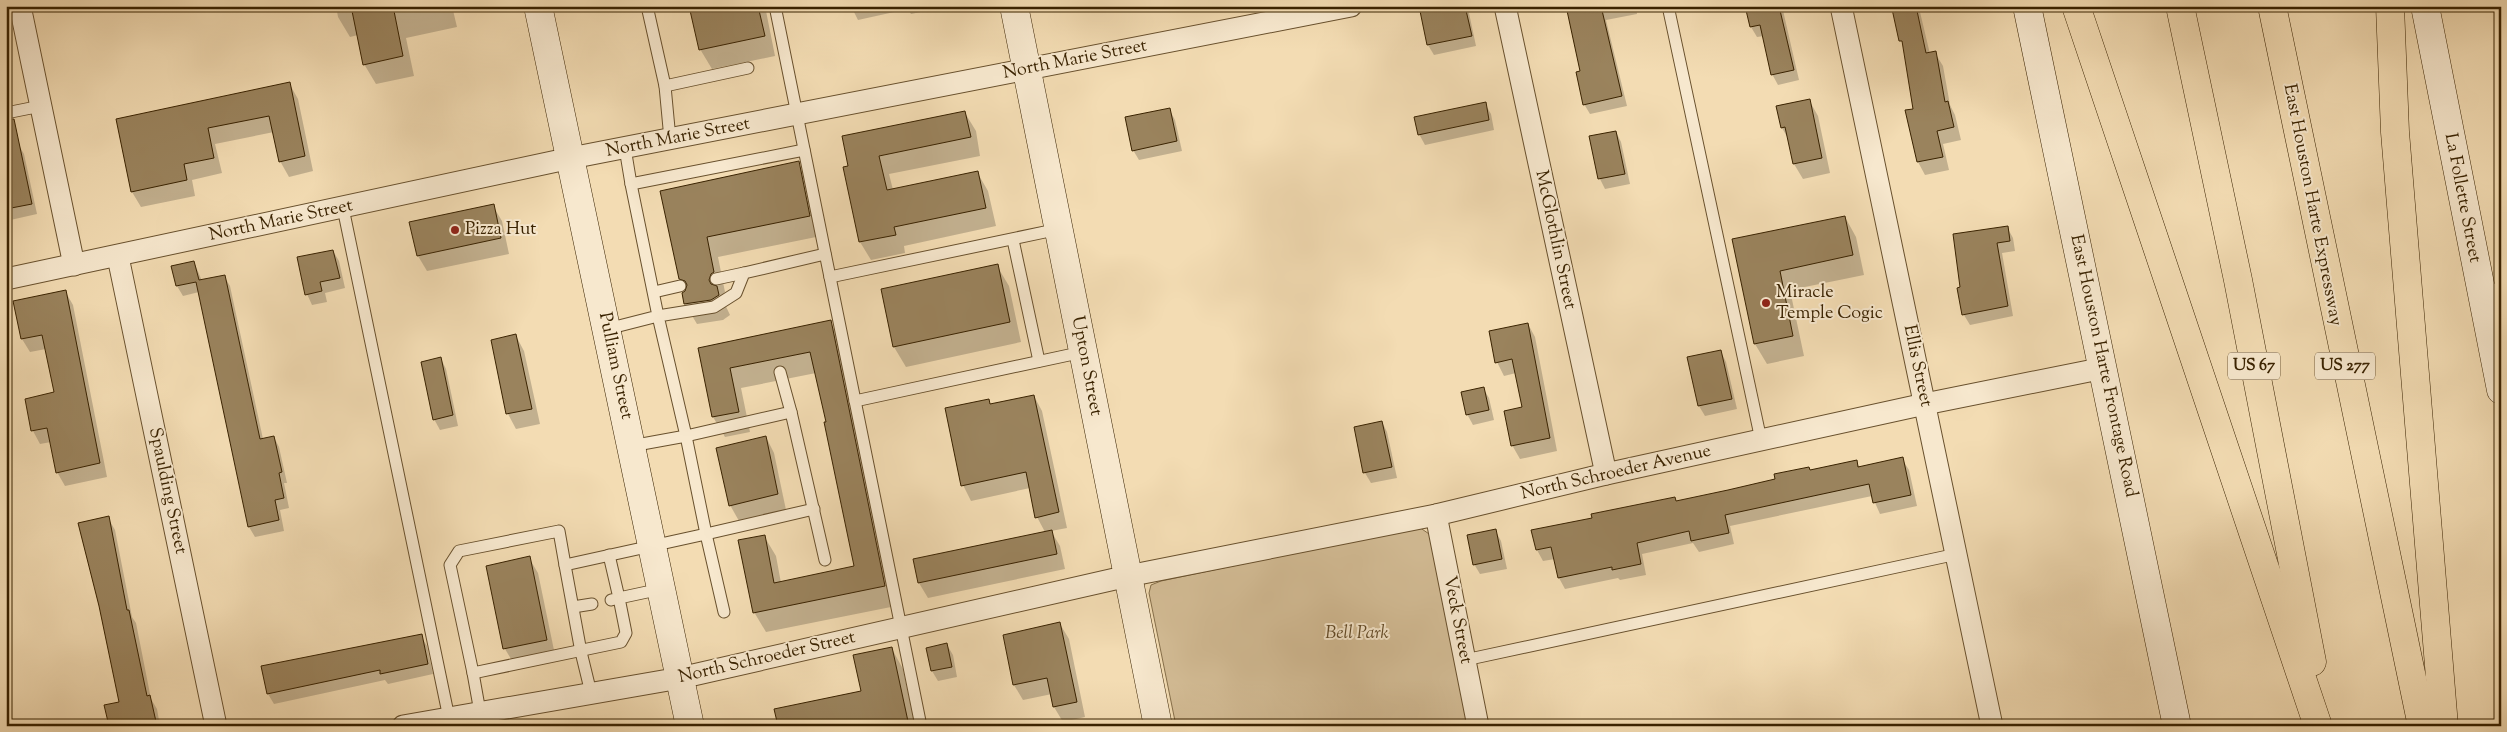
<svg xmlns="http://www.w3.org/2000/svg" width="2507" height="732" font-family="'Sorts Mill Goudy',serif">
<rect width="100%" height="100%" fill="#f3dcb3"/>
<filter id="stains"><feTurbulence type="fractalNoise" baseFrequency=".004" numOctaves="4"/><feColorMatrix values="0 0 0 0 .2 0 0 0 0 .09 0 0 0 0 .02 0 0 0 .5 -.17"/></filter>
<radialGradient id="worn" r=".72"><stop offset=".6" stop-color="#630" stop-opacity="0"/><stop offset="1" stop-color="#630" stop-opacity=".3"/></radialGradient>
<path fill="#d3bc95" stroke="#866f4a" d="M 1419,527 L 1432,536 L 1470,726 L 1176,726 L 1149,593 L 1151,585 L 1161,581 Z"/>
<g fill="#0003">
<path d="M 336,6 L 452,6 L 457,27 L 406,38 L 414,76 L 376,84 L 364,64 L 358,35 L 350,37 L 338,17 Z"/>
<path d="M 691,6 L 765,6 L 775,56 L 712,69 L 700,49 Z"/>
<path d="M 851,6 L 934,6 L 935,9 L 911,14 L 908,9 L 858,20 Z"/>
<path d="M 1447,6 L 1466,6 L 1469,13 L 1476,46 L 1434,55 L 1428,45 L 1421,12 Z"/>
<path d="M 1566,6 L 1636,6 L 1637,14 L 1606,20 L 1627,106 L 1590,114 L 1584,104 L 1582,72 Z"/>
<path d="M 1746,6 L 1782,6 L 1799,80 L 1778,85 L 1772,74 L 1764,36 L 1757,37 L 1751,27 Z"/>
<path d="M 1893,6 L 1945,6 L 1920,12 L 1930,54 L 1935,53 L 1943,66 L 1950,105 L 1955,115 L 1961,140 L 1943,144 L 1949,170 L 1925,175 L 1918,162 L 1907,111 L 1915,110 L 1904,46 Z"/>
<path d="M 289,83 L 298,99 L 313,171 L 289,177 L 280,161 L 274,132 L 215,144 L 222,173 L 192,180 L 195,196 L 141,207 L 132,192 L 117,120 Z"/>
<path d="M 1809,100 L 1818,116 L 1830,173 L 1803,179 L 1794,164 L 1789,140 L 1782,128 Z"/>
<path d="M 1485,104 L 1491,114 L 1494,130 L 1425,145 L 1419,134 Z"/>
<path d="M 1169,109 L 1175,120 L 1182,151 L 1139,160 L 1133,150 Z"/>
<path d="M 965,113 L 976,131 L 980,156 L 889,174 L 893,190 L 977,172 L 988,191 L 996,226 L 904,246 L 905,253 L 871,260 L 860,242 L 845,168 Z"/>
<path d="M 1616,132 L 1621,142 L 1630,184 L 1605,189 L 1600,179 L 1591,137 Z"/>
<path d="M 18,144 L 24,154 L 37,214 L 6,221 L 6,185 Z"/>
<path d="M 798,163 L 810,183 L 821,236 L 718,257 L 725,292 L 721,296 L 730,315 L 723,320 L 697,324 L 685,304 L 687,291 L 680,278 L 661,192 Z"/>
<path d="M 493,206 L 502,221 L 509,254 L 427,271 L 418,256 Z"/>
<path d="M 1845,217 L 1856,237 L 1864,275 L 1790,290 L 1804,356 L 1767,364 L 1755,344 L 1734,240 Z"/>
<path d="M 2007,227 L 2013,238 L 2015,251 L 2002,253 L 2013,316 L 1970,325 L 1964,315 L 1958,289 L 1962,288 Z"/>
<path d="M 333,251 L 339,261 L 345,288 L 325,293 L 327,302 L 312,305 L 307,294 Z"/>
<path d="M 194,262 L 202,281 L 224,276 L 230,286 L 263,439 L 274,437 L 279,447 L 287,483 L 284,483 L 289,508 L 280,510 L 284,531 L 255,537 L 249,527 L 199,292 L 183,296 L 177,286 Z"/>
<path d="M 997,266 L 1009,286 L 1021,342 L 906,367 L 894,347 L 882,290 Z"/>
<path d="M 65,291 L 73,305 L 107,477 L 65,486 L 57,472 L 51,442 L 40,444 L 33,431 L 56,393 L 46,349 L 30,352 L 22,339 L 14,302 Z"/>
<path d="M 830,322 L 842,342 L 896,606 L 766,632 L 754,612 L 764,536 L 776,556 L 781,583 L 855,567 L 828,423 L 816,373 L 741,388 L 750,432 L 725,437 L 713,417 L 700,349 Z"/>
<path d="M 1528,324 L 1535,337 L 1557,451 L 1520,459 L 1512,445 L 1523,408 L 1516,373 L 1504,376 L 1497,362 Z"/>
<path d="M 516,336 L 524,351 L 540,424 L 516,429 L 508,414 L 492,341 Z"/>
<path d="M 1721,352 L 1726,362 L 1737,409 L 1705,416 L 1699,406 L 1689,358 Z"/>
<path d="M 441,359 L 446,369 L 458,426 L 440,430 L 434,419 Z"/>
<path d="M 1483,388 L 1489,398 L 1494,420 L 1473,425 L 1467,414 Z"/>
<path d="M 1034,396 L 1042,411 L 1067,528 L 1051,531 L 1060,546 L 1065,569 L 928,598 L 919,583 L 915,560 L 1045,532 L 1037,517 L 1030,488 L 971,501 L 963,485 L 988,400 L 991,405 Z"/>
<path d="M 1382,422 L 1387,432 L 1397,478 L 1371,483 L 1365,473 L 1355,428 Z"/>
<path d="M 766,437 L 774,453 L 786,510 L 739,521 L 730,505 Z"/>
<path d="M 1902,459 L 1909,470 L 1917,506 L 1880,514 L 1872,496 L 1730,526 L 1734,544 L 1699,552 L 1693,543 L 1642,554 L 1646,575 L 1620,580 L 1618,578 L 1565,589 L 1559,578 L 1555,559 L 1543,561 L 1537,550 L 1677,502 L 1856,461 L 1860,468 Z"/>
<path d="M 108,518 L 115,530 L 132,617 L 136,623 L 151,699 L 157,709 L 160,726 L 110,726 L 121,703 Z"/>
<path d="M 1495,530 L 1501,541 L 1507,569 L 1480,574 L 1474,564 Z"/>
<path d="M 529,558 L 538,573 L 555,655 L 514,664 L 505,649 L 488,566 Z"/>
<path d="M 1060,624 L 1069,639 L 1085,717 L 1063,722 L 1054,707 L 1052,694 L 1023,700 L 1014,685 Z"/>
<path d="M 421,636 L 427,646 L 433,674 L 388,684 L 385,680 L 274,704 L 268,694 Z"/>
<path d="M 947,645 L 953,655 L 957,677 L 938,681 L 932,671 Z"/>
<path d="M 892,649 L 903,669 L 915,726 L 779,726 L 862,692 Z"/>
<path d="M 588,720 L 591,726 L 560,726 Z"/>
</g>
<g fill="#9a835d" stroke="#392200">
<path d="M 351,6 L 393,6 L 403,56 L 363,65 Z"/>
<path d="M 689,6 L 758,6 L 765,36 L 699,50 Z"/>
<path d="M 1441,6 L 1465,6 L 1472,36 L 1427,45 L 1420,11 Z"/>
<path d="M 1566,6 L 1601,6 L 1622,96 L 1583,105 L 1576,72 L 1580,71 Z"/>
<path d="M 1745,6 L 1779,6 L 1794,70 L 1771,75 L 1760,25 L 1750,27 Z"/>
<path d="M 1903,6 L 1916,6 L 1926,53 L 1936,51 L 1945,102 L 1948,101 L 1954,127 L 1937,131 L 1943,157 L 1917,162 L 1905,110 L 1913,109 L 1902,41 L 1899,41 L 1892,9 Z"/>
<path d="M 290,82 L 305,156 L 279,162 L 269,116 L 208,128 L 214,158 L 184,164 L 187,180 L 131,192 L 116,119 Z"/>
<path d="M 1810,99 L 1822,158 L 1793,164 L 1785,127 L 1781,128 L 1776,106 Z"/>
<path d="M 1486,102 L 1489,120 L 1418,135 L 1414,117 Z"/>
<path d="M 1170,108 L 1177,141 L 1132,151 L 1125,117 Z"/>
<path d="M 965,111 L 971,137 L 879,156 L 887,190 L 978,171 L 986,208 L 894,227 L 896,235 L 859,242 L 843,167 L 848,166 L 842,136 Z"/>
<path d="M 14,119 L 32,204 L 6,209 L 6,120 Z"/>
<path d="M 1616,131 L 1625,174 L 1598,179 L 1589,136 Z"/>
<path d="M 799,161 L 810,216 L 707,237 L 714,272 L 711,274 L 709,280 L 711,284 L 717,286 L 719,295 L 711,300 L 684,304 L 682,293 L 685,291 L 687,285 L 685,281 L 679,279 L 660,191 Z"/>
<path d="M 494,204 L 501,238 L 417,256 L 409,222 Z"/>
<path d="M 1845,216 L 1853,255 L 1780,271 L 1793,336 L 1754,344 L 1732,239 Z"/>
<path d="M 2008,226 L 2010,241 L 1997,243 L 2008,306 L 1962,315 L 1957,288 L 1960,287 L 1953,234 Z"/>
<path d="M 333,250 L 340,278 L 320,282 L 322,291 L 305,295 L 297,257 Z"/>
<path d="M 194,261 L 199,280 L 225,275 L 260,439 L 274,436 L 282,472 L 279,473 L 284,498 L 275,500 L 279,520 L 248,527 L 196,282 L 176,286 L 171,266 Z"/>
<path d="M 998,264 L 1010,322 L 893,347 L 881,289 Z"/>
<path d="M 66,290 L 100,463 L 56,473 L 47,428 L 31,431 L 25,399 L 54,392 L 42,335 L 21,339 L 13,301 Z"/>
<path d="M 831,320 L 885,586 L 753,613 L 738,540 L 765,535 L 774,583 L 854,566 L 824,422 L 826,422 L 810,352 L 730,368 L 739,412 L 712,417 L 698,348 Z"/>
<path d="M 1528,323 L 1550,438 L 1511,446 L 1504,411 L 1522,407 L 1512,359 L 1495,363 L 1489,331 Z"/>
<path d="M 516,334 L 532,409 L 506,414 L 491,340 Z"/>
<path d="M 1721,350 L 1732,399 L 1698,406 L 1687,357 Z"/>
<path d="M 441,357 L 453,415 L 433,420 L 421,362 Z"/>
<path d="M 1484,387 L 1489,410 L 1466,415 L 1461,392 Z"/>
<path d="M 1034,395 L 1059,512 L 1035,518 L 1026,472 L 961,486 L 945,408 L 989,399 L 990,404 Z"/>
<path d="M 1382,421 L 1392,467 L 1363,473 L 1354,427 Z"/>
<path d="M 766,436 L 778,494 L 729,506 L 716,448 Z"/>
<path d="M 1903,457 L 1911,495 L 1873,503 L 1869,484 L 1725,515 L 1729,533 L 1691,541 L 1689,531 L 1637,543 L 1641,564 L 1612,570 L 1612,567 L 1558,578 L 1551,547 L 1536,550 L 1531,530 L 1592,518 L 1591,514 L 1675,497 L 1676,501 L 1728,490 L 1775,479 L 1774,474 L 1809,467 L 1810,470 L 1857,460 L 1858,467 Z"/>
<path d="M 109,516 L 127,610 L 129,610 L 147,696 L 150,695 L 157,726 L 109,726 L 104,705 L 119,702 L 99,606 L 78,523 Z"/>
<path d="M 1496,529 L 1502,559 L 1473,565 L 1467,535 Z"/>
<path d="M 1052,530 L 1057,554 L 918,583 L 913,559 Z"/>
<path d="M 530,556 L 547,640 L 503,649 L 486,566 Z"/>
<path d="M 1060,622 L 1077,702 L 1053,707 L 1047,678 L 1013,685 L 1003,635 Z"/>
<path d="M 422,634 L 428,664 L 380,674 L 380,670 L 267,694 L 261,666 Z"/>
<path d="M 947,643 L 952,667 L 931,671 L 926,648 Z"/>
<path d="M 892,647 L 909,726 L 778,726 L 774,709 L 861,691 L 853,655 Z"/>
</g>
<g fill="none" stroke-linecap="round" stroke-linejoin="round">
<defs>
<g id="lane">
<path d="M 647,6 L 665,86 L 670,139"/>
<path d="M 775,6 L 921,726"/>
<path d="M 1668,6 L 1761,440"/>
<path d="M 665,86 L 748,68"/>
<path d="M 6,113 L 41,106"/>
<path d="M 625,148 L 631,184 L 804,150"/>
<path d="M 343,208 L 450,723"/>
<path d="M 1013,240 L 1039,361"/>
<path d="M 830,277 L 1059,229"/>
<path d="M 716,279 L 744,273"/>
<path d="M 654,292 L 680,286"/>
<path d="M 607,329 L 658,316 L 631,184"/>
<path d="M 780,372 L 791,412 L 686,436 L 658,316 L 714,307 L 736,293 L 744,273 L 825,254"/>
<path d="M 855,401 L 1083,352"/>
<path d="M 791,412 L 825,560"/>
<path d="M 631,446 L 686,436 L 706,534 L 814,509"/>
<path d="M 609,555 L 619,598 L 611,600"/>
<path d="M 565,565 L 559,531 L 459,551 L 450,565 L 473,673 L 621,642 L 626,633 L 619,598 L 661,589"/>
<path d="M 573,607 L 592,604"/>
<path d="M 1465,660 L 1957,554"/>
<path d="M 473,673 L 480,712"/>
<path d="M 591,693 L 581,652 L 565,565 L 706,534 L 724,612"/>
</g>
<g id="street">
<path d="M 20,6 L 74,265"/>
<path d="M 1505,6 L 1606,474"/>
<path d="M 1841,6 L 1992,726"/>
<path d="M 118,257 L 216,726"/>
<path d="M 6,279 L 571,158 L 1351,6"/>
<path d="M 2481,298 L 2501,293"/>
<path d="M 1436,515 L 1478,726"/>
<path d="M 403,726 L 680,678 L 1128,576 L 1436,515 L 1606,474 L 1925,404 L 2104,368"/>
</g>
<g id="secondary">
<path d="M 538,6 L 690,726"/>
<path d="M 1014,6 L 1158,726"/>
<path d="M 2027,6 L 2177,726"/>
<path d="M 2425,6 L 2501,390"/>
</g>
<g id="highway">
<path d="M 2076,6 L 2318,726"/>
<path d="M 2180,6 L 2238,280 L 2312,662"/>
<path d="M 2272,6 L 2422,726"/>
<path d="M 2390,6 L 2395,132 L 2444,726"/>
</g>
</defs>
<use href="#lane" stroke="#68502d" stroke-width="13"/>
<use href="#street" stroke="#68502d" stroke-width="23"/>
<use href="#secondary" stroke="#392200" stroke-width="29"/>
<use href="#highway" stroke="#392200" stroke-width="29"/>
<use href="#lane" stroke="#f7e8ce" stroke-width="11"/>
<use href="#street" stroke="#f7e8ce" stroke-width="21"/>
<use href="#secondary" stroke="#f7e8ce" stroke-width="28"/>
<use href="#highway" stroke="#f3dcb3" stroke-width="28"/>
</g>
<g fill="#8f2418" stroke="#f7e8ce" stroke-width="2">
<circle cx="455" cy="230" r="5"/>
<circle cx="1766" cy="303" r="5"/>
</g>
<g text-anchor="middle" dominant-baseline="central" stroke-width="4" stroke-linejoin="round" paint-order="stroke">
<g fill="#f7e8ce" stroke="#725d3e" stroke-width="1">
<rect x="2228" y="352.5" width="52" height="27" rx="4"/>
<rect x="2315" y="352.5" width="60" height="27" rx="4"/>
</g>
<g font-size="16" font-weight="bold" fill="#392200">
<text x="2254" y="366">US 67</text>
<text x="2345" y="366">US 277</text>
</g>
<g font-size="18" fill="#392200" stroke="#f7e8ce">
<text transform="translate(1075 60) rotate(-11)">North Marie Street</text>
<text transform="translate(678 138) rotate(-11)">North Marie Street</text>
<text transform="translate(2462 198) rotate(79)">La Follette Street</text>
<text transform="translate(2312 205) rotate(79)">East Houston Harte Expressway</text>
<text transform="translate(281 221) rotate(-12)">North Marie Street</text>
<text transform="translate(1555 240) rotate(78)">McGlothlin Street</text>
<text transform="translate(615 366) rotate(78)">Pulliam Street</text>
<text transform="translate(1086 366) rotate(79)">Upton Street</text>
<text transform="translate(1917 366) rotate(78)">Ellis Street</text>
<text transform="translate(2103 366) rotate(78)">East Houston Harte Frontage Road</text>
<text transform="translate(1616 473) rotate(-13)">North Schroeder Avenue</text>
<text transform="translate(167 491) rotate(78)">Spaulding Street</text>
<text transform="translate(1457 620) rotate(79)">Veck Street</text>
<text transform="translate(767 658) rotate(-13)">North Schroeder Street</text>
</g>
<g font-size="18" fill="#392200" stroke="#f7e8ce" text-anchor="start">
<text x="465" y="230">Pizza Hut</text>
<text x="1776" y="293">Miracle<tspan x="1776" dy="21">Temple Cogic</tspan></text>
</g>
<g font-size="18" font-style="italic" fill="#604825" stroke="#f7e8ce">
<text x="1357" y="634">Bell Park</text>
</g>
</g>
<rect width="2507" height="732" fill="none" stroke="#f3dcb3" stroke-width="25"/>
<rect x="8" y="8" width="2492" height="717" fill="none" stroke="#392200" stroke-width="2.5"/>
<rect x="12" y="12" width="2482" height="707" fill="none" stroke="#392200"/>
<rect width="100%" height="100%" filter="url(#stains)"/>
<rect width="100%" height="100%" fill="url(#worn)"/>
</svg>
